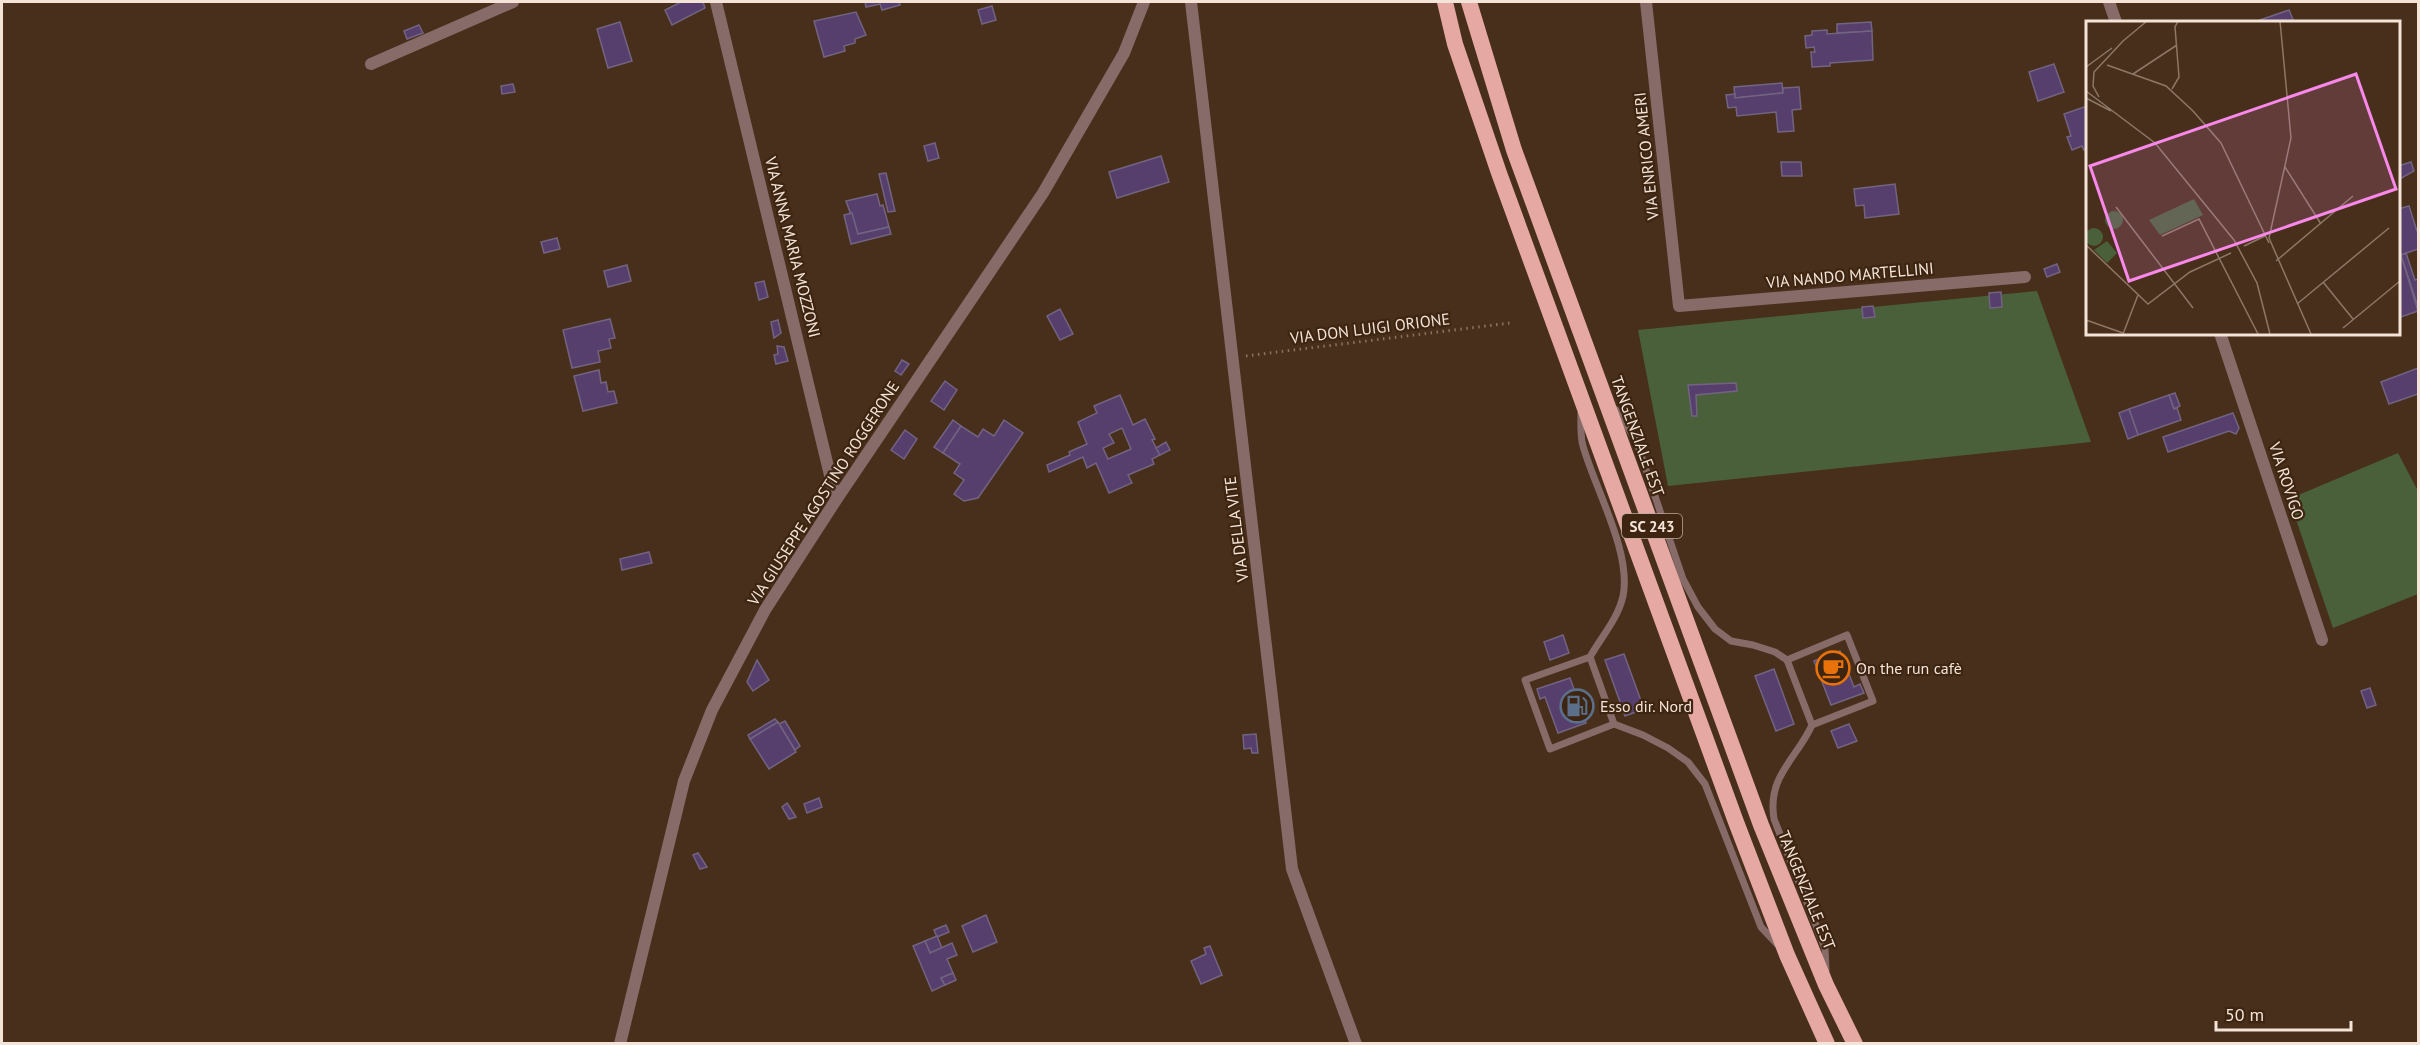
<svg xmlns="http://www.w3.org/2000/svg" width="2420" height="1045" font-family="'PT Sans',sans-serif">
<rect width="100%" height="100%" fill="#482f1b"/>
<g fill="#49603b">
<path d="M 2037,291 L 2091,442 L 1668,486 L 1638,330 Z"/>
<path d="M 2398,453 L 2418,491 L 2418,594 L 2333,628 L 2289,499 Z"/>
</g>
<g fill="#563e6d" stroke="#726481" stroke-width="1.5" fill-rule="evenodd">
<path d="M 681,2 L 703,2 L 705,8 L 672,25 L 665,10 Z"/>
<path d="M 865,2 L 899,2 L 900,5 L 882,10 L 880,4 L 866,7 Z"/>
<path d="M 992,6 L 996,20 L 982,24 L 978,10 Z"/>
<path d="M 2289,10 L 2294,22 L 2254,22 Z"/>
<path d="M 856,12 L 866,35 L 855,39 L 855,43 L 844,46 L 845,51 L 824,57 L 814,21 Z"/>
<path d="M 620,22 L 632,61 L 608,68 L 597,29 Z"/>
<path d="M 1871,22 L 1872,31 L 1837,33 L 1837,24 Z"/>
<path d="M 419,25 L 423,33 L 407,39 L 404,31 Z"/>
<path d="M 1827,30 L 1827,34 L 1872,31 L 1873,60 L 1830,63 L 1830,66 L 1812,67 L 1811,52 L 1815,52 L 1814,47 L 1806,48 L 1805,36 L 1812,35 L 1812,31 Z"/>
<path d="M 2054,64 L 2064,92 L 2038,101 L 2029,72 Z"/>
<path d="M 1782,83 L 1783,93 L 1735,98 L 1734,87 Z"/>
<path d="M 513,84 L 515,92 L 502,94 L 501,86 Z"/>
<path d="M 1799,87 L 1801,109 L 1792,110 L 1794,131 L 1778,132 L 1776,112 L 1737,116 L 1736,107 L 1728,108 L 1726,95 L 1735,94 L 1735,98 L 1783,93 L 1783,88 Z"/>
<path d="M 2087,106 L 2087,149 L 2084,150 L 2082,146 L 2072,150 L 2067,137 L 2071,136 L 2064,114 Z"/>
<path d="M 935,143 L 939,158 L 928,161 L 924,146 Z"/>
<path d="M 1161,156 L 1169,182 L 1117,198 L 1109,172 Z"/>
<path d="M 1781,162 L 1801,162 L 1802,176 L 1782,176 Z"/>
<path d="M 2411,162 L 2414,171 L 2398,180 L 2398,166 Z"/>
<path d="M 886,173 L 895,211 L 888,212 L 879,174 Z"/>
<path d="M 1895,184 L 1899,214 L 1865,218 L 1864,205 L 1856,206 L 1854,189 Z"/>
<path d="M 877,194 L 880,206 L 883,205 L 889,227 L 858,234 L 846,201 Z"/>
<path d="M 2409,206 L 2418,234 L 2418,249 L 2401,255 L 2418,311 L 2398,318 L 2398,209 Z"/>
<path d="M 852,213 L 858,234 L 889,227 L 891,234 L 851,244 L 844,215 Z"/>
<path d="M 557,238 L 560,249 L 544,253 L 541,242 Z"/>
<path d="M 2406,253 L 2415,280 L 2418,279 L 2418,307 L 2401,255 Z"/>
<path d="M 2057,264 L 2060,272 L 2047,277 L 2044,269 Z"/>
<path d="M 627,265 L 631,281 L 608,287 L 604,271 Z"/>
<path d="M 764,281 L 768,297 L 759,300 L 755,283 Z"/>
<path d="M 2001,292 L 2002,307 L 1990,308 L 1989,293 Z"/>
<path d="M 1873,306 L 1875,317 L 1863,318 L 1862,307 Z"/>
<path d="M 1060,309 L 1073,334 L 1060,340 L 1047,316 Z"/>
<path d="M 610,319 L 615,338 L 609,339 L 611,348 L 598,351 L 600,362 L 572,368 L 563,330 Z"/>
<path d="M 778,320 L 781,333 L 774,338 L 771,322 Z"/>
<path d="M 777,346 L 784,347 L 788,361 L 776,364 L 774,355 L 778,354 Z"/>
<path d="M 902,360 L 909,364 L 901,375 L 895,371 Z"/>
<path d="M 2418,368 L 2418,394 L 2389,404 L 2381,382 Z"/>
<path d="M 599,370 L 601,383 L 606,382 L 608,392 L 614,391 L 617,403 L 583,411 L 574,376 Z"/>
<path d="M 945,381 L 957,390 L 944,410 L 931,401 Z"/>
<path d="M 1736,383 L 1737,391 L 1696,395 L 1697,416 L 1692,416 L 1688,385 Z"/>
<path d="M 2175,393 L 2180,406 L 2174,409 L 2169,395 Z"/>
<path d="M 1120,395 L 1133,425 L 1145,419 L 1155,439 L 1152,440 L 1160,455 L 1152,459 L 1154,464 L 1128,475 L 1132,483 L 1109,493 L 1096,463 L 1087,468 L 1083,457 L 1049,472 L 1047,465 L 1070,455 L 1069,452 L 1087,444 L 1078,422 L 1097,413 L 1094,406 ZM 1122,428 L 1131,449 L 1108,459 L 1103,448 L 1114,443 L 1109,434 Z"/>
<path d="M 2169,395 L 2174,409 L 2177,408 L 2181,420 L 2138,435 L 2129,409 Z"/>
<path d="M 2129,409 L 2138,435 L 2128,439 L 2119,413 Z"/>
<path d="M 2233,413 L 2239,428 L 2236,434 L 2229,431 L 2168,452 L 2163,437 Z"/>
<path d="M 953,420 L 961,426 L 943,453 L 934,447 Z"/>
<path d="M 1004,420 L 1023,433 L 978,498 L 964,501 L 954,494 L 964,480 L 954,473 L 960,464 L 943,453 L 961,426 L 978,437 L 983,429 L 994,436 Z"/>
<path d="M 905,430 L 917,439 L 904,459 L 891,450 Z"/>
<path d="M 1166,442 L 1170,450 L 1160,455 L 1156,448 Z"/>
<path d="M 649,552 L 652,563 L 622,570 L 620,559 Z"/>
<path d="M 1563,635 L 1569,653 L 1550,660 L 1544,642 Z"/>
<path d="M 1840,651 L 1854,687 L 1860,684 L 1864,693 L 1831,705 L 1814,661 Z"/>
<path d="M 1624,654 L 1644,709 L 1625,716 L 1605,660 Z"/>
<path d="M 757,660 L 769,680 L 753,691 L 747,682 Z"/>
<path d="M 1774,669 L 1794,724 L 1776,731 L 1755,676 Z"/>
<path d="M 1570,678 L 1586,723 L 1558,733 L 1545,697 L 1540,699 L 1537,689 Z"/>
<path d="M 2370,688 L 2376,705 L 2367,708 L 2361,691 Z"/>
<path d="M 775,719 L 778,722 L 750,739 L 748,735 Z"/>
<path d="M 785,721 L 800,746 L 795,750 L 779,724 Z"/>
<path d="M 778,722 L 796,752 L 769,769 L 750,739 Z"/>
<path d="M 1849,724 L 1857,741 L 1838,748 L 1831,731 Z"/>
<path d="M 1256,734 L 1258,753 L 1252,753 L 1251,748 L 1244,749 L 1243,735 Z"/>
<path d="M 819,798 L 822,807 L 807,813 L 804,804 Z"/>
<path d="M 787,803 L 796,817 L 789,819 L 782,807 Z"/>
<path d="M 698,853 L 707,867 L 700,869 L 693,855 Z"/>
<path d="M 986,915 L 997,942 L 973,952 L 962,926 Z"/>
<path d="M 946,925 L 949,932 L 937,937 L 934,930 Z"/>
<path d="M 937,936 L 942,948 L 930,953 L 925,941 Z"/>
<path d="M 925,941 L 930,953 L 952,943 L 957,955 L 947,959 L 953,973 L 941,978 L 945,985 L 932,991 L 913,946 Z"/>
<path d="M 1210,946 L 1222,975 L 1201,984 L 1191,961 L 1206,954 L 1204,948 Z"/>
<path d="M 953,973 L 956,980 L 945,985 L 941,978 Z"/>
</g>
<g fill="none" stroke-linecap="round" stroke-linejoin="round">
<path stroke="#887261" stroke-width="3" stroke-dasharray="1.5 4.5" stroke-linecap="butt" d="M 1246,356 L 1510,323"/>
<g stroke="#876b68" stroke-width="7">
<path d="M 1616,410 L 1636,440 L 1683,579 L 1698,607 L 1715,629 L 1731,641 L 1753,645 L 1775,652 L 1787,660 L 1812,725 C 1796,760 1767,776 1774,819 L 1825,948 L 1826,970"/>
<path d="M 1581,413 C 1581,424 1580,436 1583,446 C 1595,489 1632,553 1623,596 C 1618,619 1601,637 1590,657 L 1614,724 L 1643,735 L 1668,748 L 1688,762 L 1705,784 L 1761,927 L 1777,944"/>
<path d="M 1590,657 L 1525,680 L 1550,749 L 1614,724"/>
<path d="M 1787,660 L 1847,635 L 1873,701 L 1812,725"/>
</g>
<g stroke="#876b68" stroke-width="12">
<path d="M 716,2 L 836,500"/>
<path d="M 1191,2 L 1292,869 L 1356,1044"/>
<path d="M 1646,2 L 1679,306 L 2025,277"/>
<path d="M 2109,2 L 2116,22"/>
<path d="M 371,64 L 513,2"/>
<path d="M 2220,333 L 2322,640"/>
</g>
<path stroke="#876b68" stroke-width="12" d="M 620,1044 L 684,781 L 712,710 L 765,610 L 836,500 L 1043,193 L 1124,53 L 1144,2"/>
<g stroke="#e6a8a2" stroke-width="16">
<path d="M 1445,2 L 1455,44 L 1499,173 L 1736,822 L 1787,955 L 1827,1044"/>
<path d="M 1469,2 L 1514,150 L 1761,825 L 1826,985 L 1855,1044"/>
</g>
</g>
<defs>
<symbol id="cafe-ring" viewBox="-11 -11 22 22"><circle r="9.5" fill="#3d2511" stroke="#e8710a" stroke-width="1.5"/><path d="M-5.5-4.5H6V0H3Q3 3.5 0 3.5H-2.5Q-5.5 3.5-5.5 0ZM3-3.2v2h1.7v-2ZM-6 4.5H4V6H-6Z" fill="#e8710a"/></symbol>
<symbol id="fuel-ring" viewBox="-11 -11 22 22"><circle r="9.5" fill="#3d2511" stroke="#5c6f8a" stroke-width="1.5"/><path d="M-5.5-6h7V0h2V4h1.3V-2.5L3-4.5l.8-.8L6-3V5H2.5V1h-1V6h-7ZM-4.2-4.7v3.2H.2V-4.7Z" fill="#5c6f8a"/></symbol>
</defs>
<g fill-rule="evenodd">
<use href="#cafe-ring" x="1814" y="649" width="38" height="38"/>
<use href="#fuel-ring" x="1558" y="687" width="38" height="38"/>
</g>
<g text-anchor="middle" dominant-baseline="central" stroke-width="4.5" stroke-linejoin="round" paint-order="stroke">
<rect fill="#3d2511" stroke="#bdab9c" stroke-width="1.5" x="1622" y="514" width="60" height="24" rx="4.5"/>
<g font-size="15" font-weight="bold" fill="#f4e4d8">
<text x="1652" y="526">SC 243</text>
</g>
<g font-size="16" fill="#f4e4d8" stroke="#3d2511">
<text transform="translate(1646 156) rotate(-96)">VIA ENRICO AMERI</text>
<text transform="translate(793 247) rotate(76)">VIA ANNA MARIA MOZZONI</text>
<text transform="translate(1850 275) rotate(-5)">VIA NANDO MARTELLINI</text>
<text transform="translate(1370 328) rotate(-7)">VIA DON LUIGI ORIONE</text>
<text transform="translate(1638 436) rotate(70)">TANGENZIALE EST</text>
<text transform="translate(2287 481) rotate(72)">VIA ROVIGO</text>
<text transform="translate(823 493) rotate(-57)">VIA GIUSEPPE AGOSTINO ROGGERONE</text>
<text transform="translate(1236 529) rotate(-97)">VIA DELLA VITE</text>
<text transform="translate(1807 890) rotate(68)">TANGENZIALE EST</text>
</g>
<g font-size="16" fill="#f4e4d8" stroke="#3d2511" text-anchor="start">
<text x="1856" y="668">On the run cafè</text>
<text x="1600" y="706">Esso dir. Nord</text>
</g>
</g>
<g transform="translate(2086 21)">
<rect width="314" height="314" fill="#482f1b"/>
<path d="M 108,178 L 117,194 L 74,214 L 63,199 ZM19 199a9 9 0 1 1 18 0a9 9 0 1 1-18 0ZM-1 216a9 9 0 1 1 18 0a9 9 0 1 1-18 0ZM 21,220 L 31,232 L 21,242 L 8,229 Z" fill="#49603b"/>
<path fill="none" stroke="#8d7767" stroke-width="1.5" d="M 194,0 L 205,117 L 183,217 L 225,313M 37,20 L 61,0M 21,44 L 80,65 L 107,90 L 135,122 L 183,222M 0,46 L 26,27M 47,53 L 91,24M 86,68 L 93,56 L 89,6 L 92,0M 0,70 L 69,122 L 148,219 L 171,262 L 184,313M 13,76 L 7,65 L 8,51 L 38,19M 0,77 L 25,90M 199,146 L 235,203M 30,186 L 107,287M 76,215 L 113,198 L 172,313M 0,224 L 62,283 L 104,251 L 145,232M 158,225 L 179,215M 190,240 L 267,175M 237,261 L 267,298M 211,283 L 303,207M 0,299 L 37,312M 257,307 L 314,260M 37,313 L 52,274"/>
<path fill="#f888ea" fill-opacity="0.15" stroke="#f888ea" stroke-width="3" d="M 270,53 L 310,168 L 43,260 L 4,145 Z"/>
<rect width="314" height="314" fill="none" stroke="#f4e4d8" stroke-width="3"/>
</g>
<rect width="2420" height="1045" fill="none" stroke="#f4e4d8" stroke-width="6"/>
<path d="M2216 1021v9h135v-9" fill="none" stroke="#f4e4d8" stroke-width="3"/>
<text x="2225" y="1021" font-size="18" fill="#f4e4d8" stroke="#3d2511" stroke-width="4.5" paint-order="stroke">50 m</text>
</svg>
